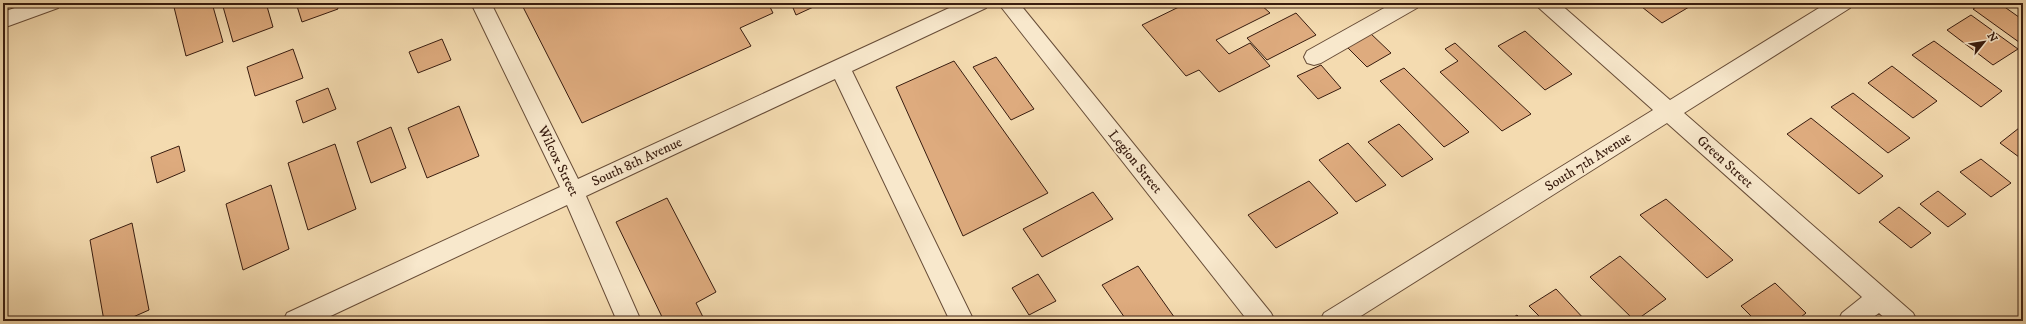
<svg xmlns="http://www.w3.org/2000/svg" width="2026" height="324" font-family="'IM FELL DW Pica',serif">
<rect width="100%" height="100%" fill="#f4dbb0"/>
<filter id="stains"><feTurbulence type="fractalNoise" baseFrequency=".005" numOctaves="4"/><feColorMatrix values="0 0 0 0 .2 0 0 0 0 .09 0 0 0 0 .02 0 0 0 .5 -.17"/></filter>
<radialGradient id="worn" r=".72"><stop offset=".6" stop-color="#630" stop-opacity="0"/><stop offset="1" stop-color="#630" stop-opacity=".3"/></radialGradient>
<g fill="#deab7e" stroke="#381c0f">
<path d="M 173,3 L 212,3 L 223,42 L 186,56 Z"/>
<path d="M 222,3 L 266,3 L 273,27 L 233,42 Z"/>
<path d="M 296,3 L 336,3 L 338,9 L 302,22 Z"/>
<path d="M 534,3 L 768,3 L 773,13 L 740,28 L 751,46 L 582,123 L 523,7 Z"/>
<path d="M 791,3 L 822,3 L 796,15 Z"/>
<path d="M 1187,3 L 1262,3 L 1260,4 L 1270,13 L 1216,40 L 1229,54 L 1250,43 L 1270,66 L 1219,92 L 1199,70 L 1186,76 L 1142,25 Z"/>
<path d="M 1637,3 L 1684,3 L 1689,7 L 1662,23 Z"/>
<path d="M 1982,3 L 1999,3 L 2023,20 L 2023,45 L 1973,9 Z"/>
<path d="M 1296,13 L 1316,35 L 1267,60 L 1247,38 Z"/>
<path d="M 1971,15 L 2018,49 L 1993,65 L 1947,30 Z"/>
<path d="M 1525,31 L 1572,74 L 1545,90 L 1498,46 Z"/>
<path d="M 1369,32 L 1391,53 L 1367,67 L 1345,45 Z"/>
<path d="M 442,39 L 451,60 L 418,73 L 409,52 Z"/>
<path d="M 1934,41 L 2002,91 L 1981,107 L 1912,55 Z"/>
<path d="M 1455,43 L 1531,114 L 1502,131 L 1440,72 L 1458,61 L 1445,49 Z"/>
<path d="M 293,49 L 303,78 L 255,96 L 247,67 Z"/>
<path d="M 996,57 L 1034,109 L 1011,120 L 973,67 Z"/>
<path d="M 954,61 L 1048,193 L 963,236 L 896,87 Z"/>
<path d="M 1321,65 L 1341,88 L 1318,99 L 1297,76 Z"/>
<path d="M 1892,66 L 1937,101 L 1913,118 L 1868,83 Z"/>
<path d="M 1404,68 L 1469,132 L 1444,147 L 1380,81 Z"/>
<path d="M 328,88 L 336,109 L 303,123 L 296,101 Z"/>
<path d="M 1853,93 L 1910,138 L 1888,153 L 1831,107 Z"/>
<path d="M 459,106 L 479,156 L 427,178 L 408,128 Z"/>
<path d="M 1811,118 L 1883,176 L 1859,194 L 1787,134 Z"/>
<path d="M 1399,124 L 1433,159 L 1402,177 L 1368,142 Z"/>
<path d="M 391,127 L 406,168 L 371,183 L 357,142 Z"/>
<path d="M 2019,128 L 2023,131 L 2023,160 L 2000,143 Z"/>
<path d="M 1348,143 L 1386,185 L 1356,202 L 1319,160 Z"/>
<path d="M 335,144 L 356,209 L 308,230 L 288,163 Z"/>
<path d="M 179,146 L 185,171 L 157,183 L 151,157 Z"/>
<path d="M 1981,159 L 2011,183 L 1991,197 L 1960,172 Z"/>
<path d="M 1309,181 L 1338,213 L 1276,248 L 1248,215 Z"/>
<path d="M 271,185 L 289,249 L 243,270 L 226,204 Z"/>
<path d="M 1938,191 L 1966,214 L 1948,227 L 1920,204 Z"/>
<path d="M 1093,192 L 1113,219 L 1042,257 L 1023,229 Z"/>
<path d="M 667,198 L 716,292 L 696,303 L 705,321 L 664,321 L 616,222 Z"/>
<path d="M 1666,199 L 1733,260 L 1707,278 L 1640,215 Z"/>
<path d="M 1899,207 L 1931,233 L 1911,248 L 1879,222 Z"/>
<path d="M 132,223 L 149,310 L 124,321 L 104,321 L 90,240 Z"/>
<path d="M 1620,256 L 1666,299 L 1635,321 L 1590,277 Z"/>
<path d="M 1138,266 L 1177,321 L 1127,321 L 1102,285 Z"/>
<path d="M 1038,274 L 1056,301 L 1029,315 L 1012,288 Z"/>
<path d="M 1775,283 L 1806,313 L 1796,321 L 1756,321 L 1741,306 Z"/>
<path d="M 1556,289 L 1586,321 L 1544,321 L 1529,306 Z"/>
<path d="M 1517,315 L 1523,321 L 1508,321 Z"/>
</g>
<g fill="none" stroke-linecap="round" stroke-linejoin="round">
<defs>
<g id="minor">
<path d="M 29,3 L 61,3 L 58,8 L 3,28 L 3,12 Z"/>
<path d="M 471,3 L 491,3 L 578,179 L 960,3 L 989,3 L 986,8 L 852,71 L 974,321 L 950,321 L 835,79 L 586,196 L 641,321 L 617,321 L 567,205 L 320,321 L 283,321 L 287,313 L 560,187 Z"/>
<path d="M 998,3 L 1019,3 L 1271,313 L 1275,321 L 1248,321 Z"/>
<path d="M 1393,3 L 1420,3 L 1417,8 L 1321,63 L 1314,65 L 1307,63 L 1304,57 L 1307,51 Z"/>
<path d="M 1536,3 L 1559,3 L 1670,100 L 1827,3 L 1853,3 L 1850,8 L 1684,113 L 1913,313 L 1917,321 L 1888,321 L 1879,313 L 1868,321 L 1838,321 L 1842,313 L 1862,297 L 1667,123 L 1353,321 L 1320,321 L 1324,313 L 1653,110 L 1539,8 Z"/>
</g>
</defs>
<use href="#minor" stroke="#674c37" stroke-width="2"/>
<use href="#minor" fill="#f8e8cc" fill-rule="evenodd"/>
</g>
<g text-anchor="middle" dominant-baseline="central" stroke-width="4" stroke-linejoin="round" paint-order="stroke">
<g font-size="14" fill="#381c0f" stroke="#f8e8cc">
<text transform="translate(558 161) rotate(64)">Wilcox Street</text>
<text transform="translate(637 162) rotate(-25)">South 8th Avenue</text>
<text transform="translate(1135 162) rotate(51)">Legion Street</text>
<text transform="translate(1588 162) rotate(-32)">South 7th Avenue</text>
<text transform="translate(1725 162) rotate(42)">Green Street</text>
</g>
</g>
<rect width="2026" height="324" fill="none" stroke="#f4dbb0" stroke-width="16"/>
<rect x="4" y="4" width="2018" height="316" fill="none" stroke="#381c0f" stroke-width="2"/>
<rect x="8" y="8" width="2010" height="308" fill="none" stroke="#381c0f"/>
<g transform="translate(1984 42) rotate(60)" stroke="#f8e8cc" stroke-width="3" paint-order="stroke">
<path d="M0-3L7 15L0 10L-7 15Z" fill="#381c0f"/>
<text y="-6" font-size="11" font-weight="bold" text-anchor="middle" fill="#381c0f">N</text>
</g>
<rect width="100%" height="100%" filter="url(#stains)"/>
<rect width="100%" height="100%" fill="url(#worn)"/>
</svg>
